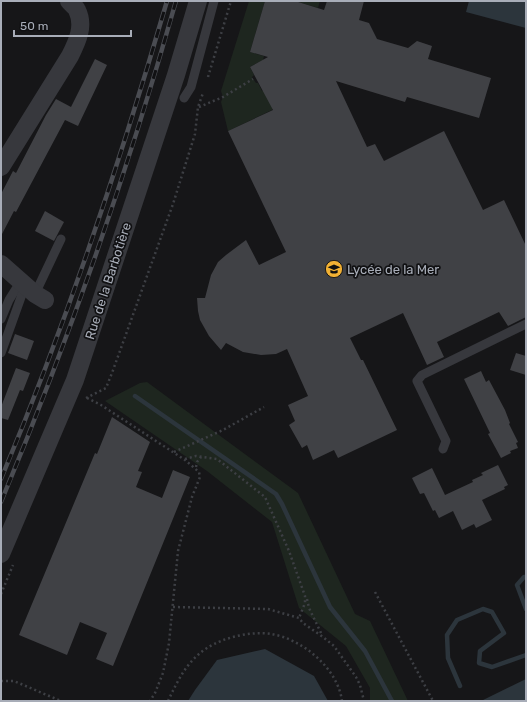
<svg xmlns="http://www.w3.org/2000/svg" width="527" height="702" font-family="Rubik,sans-serif">
<rect width="100%" height="100%" fill="#161618"/>
<g fill="#1e261f">
<path d="M 249,1 L 265,1 L 250,52 L 264,56 L 263,60 L 250,67 L 254,75 L 252,77 L 256,83 L 258,83 L 262,91 L 275,84 L 280,85 L 272,110 L 228,131 L 221,102 L 223,97 L 221,91 Z"/>
<path d="M 295,1 L 320,1 L 318,8 Z"/>
<path d="M 147,382 L 298,493 L 355,614 L 370,621 L 408,701 L 370,701 L 370,688 L 346,646 L 299,608 L 272,522 L 207,471 L 105,401 L 140,383 Z"/>
</g>
<g fill="#2c353c">
<path d="M 469,1 L 526,1 L 526,28 L 466,12 Z"/>
<path d="M 265,649 L 314,676 L 328,701 L 188,701 L 195,690 L 217,660 Z"/>
<path d="M 526,679 L 526,701 L 481,701 Z"/>
</g>
<g fill="none" stroke-linecap="round" stroke-linejoin="round">
<g stroke="#2c353c" stroke-width="4.5">
<path d="M 135,396 L 276,494 L 282,504 L 330,607 L 365,651 L 392,701"/>
<path d="M 526,577 L 524,577 L 517,585 L 526,609"/>
<path d="M 460,686 L 448,658 L 447,635 L 457,620 L 483,609 L 492,612 L 504,633 L 480,651 L 479,663 L 492,667 L 526,655"/>
</g>
</g>
<g fill="#404145">
<path d="M 265,1 L 295,1 L 324,10 L 327,1 L 364,1 L 359,20 L 369,23 L 377,39 L 408,48 L 417,41 L 432,46 L 428,59 L 491,78 L 479,118 L 407,97 L 405,102 L 336,81 L 367,147 L 375,144 L 384,161 L 444,131 L 483,210 L 504,200 L 526,246 L 526,317 L 508,326 L 499,312 L 437,342 L 444,357 L 427,365 L 403,313 L 350,338 L 361,360 L 363,360 L 397,430 L 338,458 L 334,450 L 313,460 L 307,445 L 302,448 L 289,425 L 295,421 L 288,405 L 308,396 L 287,349 L 276,354 L 261,355 L 243,352 L 226,343 L 221,350 L 209,336 L 200,320 L 198,311 L 197,298 L 205,298 L 211,275 L 218,262 L 226,255 L 246,240 L 259,265 L 286,252 L 228,131 L 273,110 L 250,67 L 268,57 L 250,52 Z"/>
<path d="M 95,59 L 107,65 L 78,126 L 65,120 L 16,212 L 14,211 L 1,236 L 1,194 L 13,171 L 16,173 L 46,115 L 56,99 L 71,107 Z"/>
<path d="M 45,211 L 64,222 L 54,241 L 35,231 Z"/>
<path d="M 15,334 L 34,341 L 27,360 L 8,353 Z"/>
<path d="M 516,353 L 526,356 L 526,375 L 510,370 Z"/>
<path d="M 16,368 L 30,373 L 23,391 L 20,390 L 8,420 L 1,418 L 1,407 Z"/>
<path d="M 481,371 L 486,382 L 489,380 L 505,410 L 510,423 L 509,424 L 518,442 L 516,443 L 518,448 L 510,451 L 511,453 L 501,458 L 488,434 L 490,433 L 464,379 Z"/>
<path d="M 112,417 L 150,442 L 138,471 L 142,472 L 136,487 L 162,498 L 173,470 L 190,477 L 113,666 L 96,659 L 107,633 L 80,622 L 67,655 L 19,635 L 95,453 L 97,454 Z"/>
<path d="M 498,465 L 508,485 L 504,487 L 505,489 L 482,500 L 492,520 L 476,528 L 474,524 L 462,530 L 453,511 L 439,518 L 435,510 L 433,511 L 424,493 L 420,494 L 412,478 L 432,468 L 445,495 L 473,482 L 472,480 L 483,475 L 481,473 Z"/>
</g>
<g fill="none" stroke-linecap="round" stroke-linejoin="round">
<g stroke="#3d3f44" stroke-width="2.5" stroke-dasharray="2 3" stroke-linecap="butt">
<path d="M 208,77 L 231,1"/>
<path d="M 199,107 L 223,97 L 253,79"/>
<path d="M 86,398 L 106,388 L 112,373 L 173,204 L 195,134 L 198,107 L 203,93"/>
<path d="M 87,398 L 101,405 L 185,460 L 199,472 L 200,477 L 192,497 L 178,551 L 169,643 L 163,673 L 155,693 L 150,701"/>
<path d="M 174,452 L 223,430 L 264,407"/>
<path d="M 185,459 L 196,456 L 217,459 L 265,497 L 289,551 L 305,596 L 305,603 L 299,618"/>
<path d="M 196,467 L 197,462 L 201,457"/>
<path d="M 375,592 L 433,701"/>
<path d="M 1,594 L 13,565"/>
<path d="M 307,599 L 309,608 L 322,635"/>
<path d="M 173,607 L 268,609 L 299,618 L 303,623 L 323,637 L 334,646 L 356,677 L 360,685 L 364,701"/>
<path d="M 1,681 L 14,681 L 61,701"/>
<path d="M 168,701 C 178,680 187,661 207,648 C 224,637 252,631 271,634 C 303,639 338,669 342,701"/>
</g>
<g stroke="#37383d" stroke-width="9">
<path d="M 184,98 L 191,87 L 214,1"/>
<path d="M 35,294 L 61,239"/>
<path d="M 1,319 L 9,300 L 21,281"/>
<path d="M 1,353 L 25,286"/>
<path d="M 443,449 L 446,441 L 417,381 L 422,375 L 526,324"/>
</g>
<g stroke="#37383d" stroke-width="18">
<path d="M 1,167 L 70,56 C 77,42 85,26 77,10 C 76,7 71,4 69,1"/>
<path d="M 1,264 L 35,294 L 45,300"/>
<path d="M 1,554 L 75,380 L 176,75 L 198,1"/>
</g>
<defs>
<g id="rail">
<path d="M 1,479 C 66,324 120,163 167,1"/>
<path d="M 1,502 C 69,339 128,171 176,1"/>
</g>
</defs>
<use href="#rail" stroke="#4a4c52" stroke-width="4.5"/>
<use href="#rail" stroke="#111113" stroke-width="3" stroke-dasharray="9" stroke-linecap="butt"/>
</g>
<defs>
<symbol id="school-disc" viewBox="-11 -11 22 22"><circle r="9.5" fill="#f2b134" stroke="#111113"/><path d="M0-5L7-2L0 1L-7-2ZM-4 1L0 2.5L4 1V4Q0 6-4 4Z" fill="#111"/></symbol>
</defs>
<g fill-rule="evenodd">
<use href="#school-disc" x="324" y="259" width="20" height="20"/>
</g>
<g text-anchor="middle" dominant-baseline="central" stroke-width="3.5" stroke-linejoin="round" paint-order="stroke">
<g font-size="13" fill="#a8adb8" stroke="#111113" text-anchor="start">
<text x="347" y="269">Lycée de la Mer</text>
</g>
<g font-size="13" fill="#a8adb8" stroke="#111113">
<text transform="translate(108 281) rotate(-72)">Rue de la Barbotière</text>
</g>
</g>
<rect width="527" height="702" fill="none" stroke="#a8adb8" stroke-width="4"/>
<path d="M14 30v6h117v-6" fill="none" stroke="#a8adb8" stroke-width="2"/>
<text x="20" y="30" font-size="12" fill="#a8adb8" stroke="#111113" stroke-width="3" paint-order="stroke">50 m</text>
</svg>
